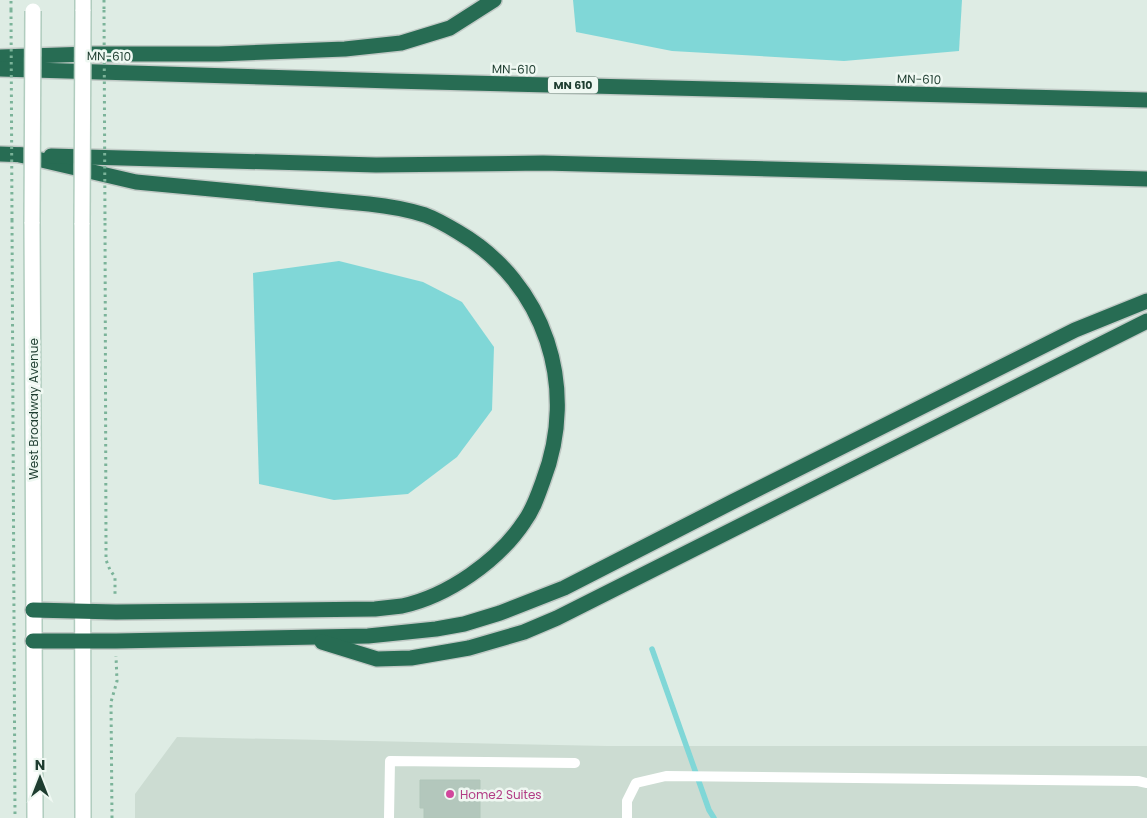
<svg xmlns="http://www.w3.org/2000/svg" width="1147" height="818" font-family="Poppins,sans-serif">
<rect width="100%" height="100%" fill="#deece4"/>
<path fill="#ccdcd2" d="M 177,737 L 607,746 L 1147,746 L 1147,818 L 135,818 L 135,794 Z"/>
<g fill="#80d7d7">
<path d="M 573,0 L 962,0 L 959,51 L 844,61 L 672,51 L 576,32 Z"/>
<path d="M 339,261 L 423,282 L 462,302 L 494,347 L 492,410 L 457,457 L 408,494 L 334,500 L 259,484 L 253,273 Z"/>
</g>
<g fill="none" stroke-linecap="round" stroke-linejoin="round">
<path stroke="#80d7d7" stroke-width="5.5" d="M 652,649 L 709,810 L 714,818"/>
</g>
<path fill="#b3c7bc" stroke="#b0c6b9" d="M 420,780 L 480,780 L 480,818 L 424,818 L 424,808 L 420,808 Z"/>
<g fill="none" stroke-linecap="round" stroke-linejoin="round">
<defs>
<g id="secondary">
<path d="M 83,11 L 83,0"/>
<path d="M 32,222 L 35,818"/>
<path d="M 82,223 L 83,818"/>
</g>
<g id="highway">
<path d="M 0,57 L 89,54 L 219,54 L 345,49 L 401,43 L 450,28 L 494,0"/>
<path d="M 0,69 L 392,81 L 1147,100"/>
<path d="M 0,154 L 28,155"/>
<path d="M 20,155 L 136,182 L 369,204 C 388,206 406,209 425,215 C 436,219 448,226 458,232 C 546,283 579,388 543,481 C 538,495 533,510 524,522 C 498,561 448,596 402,606 C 393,607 384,608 375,609 L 116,612 L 33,610"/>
<path d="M 51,156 L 376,165 L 543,163 L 1147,179"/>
<path d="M 33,641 L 116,641 L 368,636 L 436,629 L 464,624 L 500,613 L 564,588 L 732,502 L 1075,330 L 1147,301"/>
<path d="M 322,642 L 377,659 L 411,658 L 469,648 L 524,632 L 557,618 L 1147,321"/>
</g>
</defs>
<use href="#secondary" stroke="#b0ccbe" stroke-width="18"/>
<use href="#highway" stroke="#c0c9c5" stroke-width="18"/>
<g stroke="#7bb399" stroke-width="3" stroke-dasharray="2.5 4" stroke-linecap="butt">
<path d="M 104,0 L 104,10"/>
<path d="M 11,10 L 11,0"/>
<path d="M 12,220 L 15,818"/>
<path d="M 105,223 L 106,545 L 106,560 L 110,570 L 115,577 L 115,597"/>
<path d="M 112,818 L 111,702 L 117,681 L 116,656"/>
</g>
<g stroke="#fff" stroke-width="10">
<path d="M 389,818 L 390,761 L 575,763"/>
<path d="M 627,818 L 627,801 L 636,783 L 666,776 L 1138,781 L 1147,783"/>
</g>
<use href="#secondary" stroke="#fff" stroke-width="15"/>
<use href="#highway" stroke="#276c53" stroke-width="15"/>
<defs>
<g id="secondary-bridge">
<path d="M 32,222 L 33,11"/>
<path d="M 82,223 L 83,11"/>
</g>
</defs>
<use href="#secondary-bridge" stroke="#b0ccbe" stroke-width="18" stroke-linecap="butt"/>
<g stroke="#7bb399" stroke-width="3" stroke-dasharray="2.5 4" stroke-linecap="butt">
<path d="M 11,10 L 12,220"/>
<path d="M 104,10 L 105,223"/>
</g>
<use href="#secondary-bridge" stroke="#fff" stroke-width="15"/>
</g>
<circle fill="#d1479c" stroke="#eff8f2" stroke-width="2" cx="450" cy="794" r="5"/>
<g text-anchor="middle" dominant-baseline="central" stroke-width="5" stroke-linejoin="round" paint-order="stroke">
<rect fill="#eff8f2" stroke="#5d756a" stroke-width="1" x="548" y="76.5" width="50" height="17" rx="4"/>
<g font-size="11" font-weight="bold" fill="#1e3d30">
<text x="573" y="85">MN 610</text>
</g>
<g font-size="12" fill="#1e3d30" stroke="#eff8f2">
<text transform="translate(109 56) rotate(1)">MN-610</text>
<text transform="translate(514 69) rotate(1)">MN-610</text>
<text transform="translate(919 79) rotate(2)">MN-610</text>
<text transform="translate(33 409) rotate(-90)">West Broadway Avenue</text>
</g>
<g font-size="12" fill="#b23c85" stroke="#eff8f2" text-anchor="start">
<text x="460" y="794">Home2 Suites</text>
</g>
</g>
<g transform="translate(40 778)" stroke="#eff8f2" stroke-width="4" paint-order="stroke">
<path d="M0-4L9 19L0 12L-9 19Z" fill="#1e3d30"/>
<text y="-8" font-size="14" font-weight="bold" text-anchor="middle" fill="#1e3d30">N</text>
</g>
</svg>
